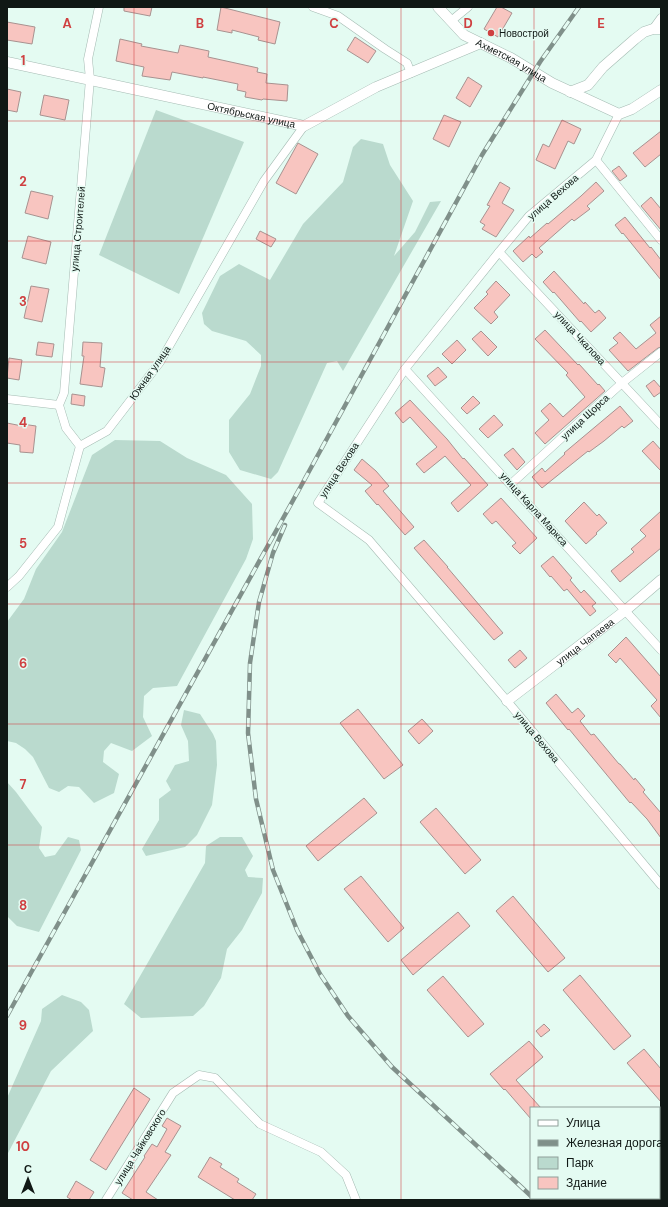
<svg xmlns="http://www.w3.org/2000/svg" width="668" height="1207" font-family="'DM Sans',sans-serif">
<rect width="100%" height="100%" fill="#e4fbf2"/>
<g fill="#badace">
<path d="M 156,110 L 244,142 L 179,294 L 99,255 Z"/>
<path d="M 361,139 L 383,144 L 390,165 L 413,201 L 394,256 L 415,232 L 430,202 L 441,201 L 343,371 L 337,361 L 327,363 L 278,472 L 271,479 L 240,470 L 229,452 L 229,420 L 250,394 L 261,366 L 261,355 L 246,341 L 212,331 L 204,324 L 202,313 L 220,276 L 239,264 L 270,280 L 303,224 L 343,182 L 353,147 Z"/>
<path d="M 115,440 L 160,441 L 187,458 L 226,475 L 252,504 L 253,539 L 246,559 L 177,686 L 153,688 L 144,696 L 143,717 L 152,736 L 132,751 L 111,743 L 104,751 L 103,762 L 119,774 L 114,793 L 94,803 L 79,787 L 68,786 L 59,792 L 49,788 L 33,757 L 25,749 L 16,743 L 7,741 L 7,622 L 24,599 L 36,569 L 62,532 L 92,455 Z"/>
<path d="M 184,710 L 200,714 L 213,734 L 216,741 L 217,765 L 212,805 L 197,835 L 185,847 L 146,856 L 142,849 L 159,820 L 159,799 L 171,790 L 166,781 L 175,765 L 189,761 L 188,741 L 181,725 Z"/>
<path d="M 7,782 L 16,792 L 42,827 L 39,848 L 45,857 L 55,855 L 68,837 L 79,840 L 81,850 L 39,932 L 17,926 L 7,916 Z"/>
<path d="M 220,837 L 242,837 L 253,856 L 245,870 L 248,877 L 263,878 L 262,893 L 242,930 L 227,949 L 221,978 L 204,1006 L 193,1016 L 141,1018 L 124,1004 L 205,863 L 206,846 Z"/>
<path d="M 62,995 L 81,1002 L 89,1010 L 93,1031 L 51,1071 L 7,1155 L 7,1098 L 41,1021 L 42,1009 Z"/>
</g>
<g fill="#f8c5c0" stroke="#a89290">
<path d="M 124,7 L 152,7 L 150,16 L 124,11 Z"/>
<path d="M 221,7 L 280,22 L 275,44 L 258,40 L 259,37 L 232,30 L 232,33 L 217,30 Z"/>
<path d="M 497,7 L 501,7 L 512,13 L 498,37 L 484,29 Z"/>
<path d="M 7,22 L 35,27 L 32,44 L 7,40 Z"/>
<path d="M 355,37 L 376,51 L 368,63 L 347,50 Z"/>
<path d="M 120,39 L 142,44 L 141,46 L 178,53 L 180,45 L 209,51 L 208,57 L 258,68 L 257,72 L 267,74 L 266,83 L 288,85 L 287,101 L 263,99 L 262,100 L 245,97 L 246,92 L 237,90 L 238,84 L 203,77 L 203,78 L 172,72 L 170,80 L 142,76 L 144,67 L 116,61 Z"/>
<path d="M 468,77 L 482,86 L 470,107 L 456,98 Z"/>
<path d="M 7,89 L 21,92 L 17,112 L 7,110 Z"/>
<path d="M 44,95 L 69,100 L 65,120 L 40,115 Z"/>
<path d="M 444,115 L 461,122 L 449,147 L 433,139 Z"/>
<path d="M 562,120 L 581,129 L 574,144 L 568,141 L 555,169 L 536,160 L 543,144 L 549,147 Z"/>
<path d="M 661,131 L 661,154 L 645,167 L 633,153 Z"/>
<path d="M 298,143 L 318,154 L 296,194 L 276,183 Z"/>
<path d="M 619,166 L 627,176 L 620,181 L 612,171 Z"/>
<path d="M 500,182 L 510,188 L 502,203 L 514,210 L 496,237 L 482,229 L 485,225 L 480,222 L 490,206 L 487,205 Z"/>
<path d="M 596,182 L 604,191 L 587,206 L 590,209 L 574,221 L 572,219 L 539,248 L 543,252 L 536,258 L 532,254 L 523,262 L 513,251 L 529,236 L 530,238 L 547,223 L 548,224 L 581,196 Z"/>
<path d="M 31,191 L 53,196 L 48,219 L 25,213 Z"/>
<path d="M 651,197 L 661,209 L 661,230 L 641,206 Z"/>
<path d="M 625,217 L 650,248 L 651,247 L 661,260 L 661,280 L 623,233 L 622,234 L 615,225 Z"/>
<path d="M 260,231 L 276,239 L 271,247 L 256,239 Z"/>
<path d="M 28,236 L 51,242 L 46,264 L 22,258 Z"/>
<path d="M 554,271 L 584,304 L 585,302 L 595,313 L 599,310 L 606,318 L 591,332 L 581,321 L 580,322 L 554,292 L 553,293 L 543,282 Z"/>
<path d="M 496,281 L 510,295 L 494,312 L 498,317 L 491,324 L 474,308 L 488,294 L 486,292 Z"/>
<path d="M 31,286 L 49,289 L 42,322 L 24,318 Z"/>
<path d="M 661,316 L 661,347 L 658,348 L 628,371 L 609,350 L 618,343 L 613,338 L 620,332 L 636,349 L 656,333 L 650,325 Z"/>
<path d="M 545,330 L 578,365 L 579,364 L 598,385 L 599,384 L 605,391 L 545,444 L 535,433 L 549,420 L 541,411 L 550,403 L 563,417 L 585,397 L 566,375 L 568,373 L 535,339 Z"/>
<path d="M 481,331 L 497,347 L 488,356 L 472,339 Z"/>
<path d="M 457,340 L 466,350 L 452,364 L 442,354 Z"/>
<path d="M 38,342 L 54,344 L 52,357 L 36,355 Z"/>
<path d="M 83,342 L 102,343 L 100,367 L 105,368 L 102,387 L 80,384 L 84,356 L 82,356 Z"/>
<path d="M 9,358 L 22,360 L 19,380 L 7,378 Z"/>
<path d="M 438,367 L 447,377 L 435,386 L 427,376 Z"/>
<path d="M 654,380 L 661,388 L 661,392 L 654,397 L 646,386 Z"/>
<path d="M 72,394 L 85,396 L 84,406 L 71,404 Z"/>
<path d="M 473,396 L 480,403 L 467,414 L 461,408 Z"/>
<path d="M 410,400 L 447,439 L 463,459 L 464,458 L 488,485 L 458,512 L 451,503 L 471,485 L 445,456 L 424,473 L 416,464 L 437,447 L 410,417 L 403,423 L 395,413 Z"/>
<path d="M 620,406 L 633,421 L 624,428 L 622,426 L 604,441 L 589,452 L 588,451 L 542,488 L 532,477 L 542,468 L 545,472 L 565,454 L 564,453 Z"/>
<path d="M 494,415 L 503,425 L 488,438 L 479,429 Z"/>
<path d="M 7,423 L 22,426 L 22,424 L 36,426 L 33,453 L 20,452 L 20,445 L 7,443 Z"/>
<path d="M 653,441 L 661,450 L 661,471 L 642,451 Z"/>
<path d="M 513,448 L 525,462 L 517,470 L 504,455 Z"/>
<path d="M 362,459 L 376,471 L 389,486 L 383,491 L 414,527 L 405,535 L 378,504 L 377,505 L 365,491 L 372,485 L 354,470 Z"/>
<path d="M 501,498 L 537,538 L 520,554 L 512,546 L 516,543 L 496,521 L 492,524 L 483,514 Z"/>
<path d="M 584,502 L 597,516 L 599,514 L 607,523 L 596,533 L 597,534 L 586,544 L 565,521 Z"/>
<path d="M 661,511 L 661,548 L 620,582 L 611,571 L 634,552 L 631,549 L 646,536 L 640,530 Z"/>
<path d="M 424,540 L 448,567 L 447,567 L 503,633 L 494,640 L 414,548 Z"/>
<path d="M 553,556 L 572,578 L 570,580 L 581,593 L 584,590 L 596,603 L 592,606 L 596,611 L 590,616 L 567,589 L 564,591 L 551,576 L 550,577 L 541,566 Z"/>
<path d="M 626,637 L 661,677 L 661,718 L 651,706 L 657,700 L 620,658 L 616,663 L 608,655 Z"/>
<path d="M 520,650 L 527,658 L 515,668 L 508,660 Z"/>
<path d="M 556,694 L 572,713 L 578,708 L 585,716 L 580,721 L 591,735 L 594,734 L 619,764 L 620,764 L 634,780 L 635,778 L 645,790 L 643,792 L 661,813 L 661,838 L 647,819 L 631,802 L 630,803 L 569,729 L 568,730 L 546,703 Z"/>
<path d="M 358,709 L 403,765 L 384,779 L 340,723 Z"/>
<path d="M 422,719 L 433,731 L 419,744 L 408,731 Z"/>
<path d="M 364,798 L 377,813 L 318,861 L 306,846 Z"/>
<path d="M 436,808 L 481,860 L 465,874 L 420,822 Z"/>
<path d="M 361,876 L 404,928 L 388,942 L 344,889 Z"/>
<path d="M 513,896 L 565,958 L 548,972 L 496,911 Z"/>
<path d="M 458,912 L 470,926 L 413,975 L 401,960 Z"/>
<path d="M 580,975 L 631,1036 L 614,1050 L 563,990 Z"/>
<path d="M 443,976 L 484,1024 L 468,1037 L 427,990 Z"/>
<path d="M 544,1024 L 550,1030 L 541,1037 L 536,1031 Z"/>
<path d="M 529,1041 L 543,1057 L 516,1080 L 541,1108 L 531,1108 L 531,1119 L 505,1089 L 504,1090 L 490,1074 Z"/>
<path d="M 644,1049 L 661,1069 L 661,1102 L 627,1063 Z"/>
<path d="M 134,1088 L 150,1099 L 106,1170 L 90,1160 Z"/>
<path d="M 167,1118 L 181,1126 L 165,1152 L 171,1155 L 146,1192 L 158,1200 L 133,1200 L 122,1193 L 145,1157 L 144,1156 L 152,1144 L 157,1147 L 167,1129 L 162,1126 Z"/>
<path d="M 210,1157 L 222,1164 L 220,1167 L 239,1179 L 237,1182 L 256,1194 L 252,1200 L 235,1200 L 198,1177 Z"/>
<path d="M 76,1181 L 94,1192 L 89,1200 L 72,1200 L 67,1197 Z"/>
</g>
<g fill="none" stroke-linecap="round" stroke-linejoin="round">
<defs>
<g id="minor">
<path d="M 313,7 L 338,16 L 385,49 L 407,63 L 411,73"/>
<path d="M 451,21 L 468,7"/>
<path d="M 653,29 L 661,18"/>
<path d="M 619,114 L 596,160 L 529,216 L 499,252 L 405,369 L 318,503 L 369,540 L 507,701 L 661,885"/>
<path d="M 596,160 L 661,240"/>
<path d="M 499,252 L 661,425"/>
<path d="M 405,369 L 661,650"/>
<path d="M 7,399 L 59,405"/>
<path d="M 80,446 L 66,428 L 59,405 L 64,393 L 90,79 L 88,59 L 99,7"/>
<path d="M 511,484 L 622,383 L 661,352"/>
<path d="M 7,587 L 19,576 L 58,527 L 80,446 L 107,431 L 160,362 L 264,181 L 304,126"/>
<path d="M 106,1200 L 173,1093 L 199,1075 L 215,1078 L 260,1124 L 321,1152 L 346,1175 L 356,1200"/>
</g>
<g id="tertiary">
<path id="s1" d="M 438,7 L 464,35 L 511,58 L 552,83 L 619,114 L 632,109 L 661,90"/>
<path id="s2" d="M 7,62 L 304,126 L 376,87 L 481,43"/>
<path d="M 570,92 L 588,85 L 603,67 L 635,39 L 644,32 L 653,29 L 661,29"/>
<path id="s3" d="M 507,701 L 626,610 L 661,580"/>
</g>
</defs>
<use href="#minor" stroke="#a5bbb3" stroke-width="9"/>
<use href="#tertiary" stroke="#a5bbb3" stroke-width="11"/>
<use href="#minor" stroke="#fff" stroke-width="8"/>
<use href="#tertiary" stroke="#fff" stroke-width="10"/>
<defs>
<g id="rail">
<path d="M 285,525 L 273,553 L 259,602 L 250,663 L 248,733 L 256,799 L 273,870 L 297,930 L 320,974 L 348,1016 L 392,1067 L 531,1196"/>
<path d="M 7,1016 L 301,486 L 482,155 L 540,62 L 579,7"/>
</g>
</defs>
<use href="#rail" stroke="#80908a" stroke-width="4.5"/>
<use href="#rail" stroke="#e4fbf2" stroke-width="3" stroke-dasharray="9" stroke-linecap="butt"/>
</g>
<path fill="none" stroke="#cf4041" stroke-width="1" stroke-opacity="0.55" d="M 134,7 L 134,1200M 267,7 L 267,1200M 401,7 L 401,1200M 534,7 L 534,1108M 7,121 L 661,121M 7,241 L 661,241M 7,362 L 661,362M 7,483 L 661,483M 7,604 L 661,604M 7,724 L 661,724M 7,845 L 661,845M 7,966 L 661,966M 7,1086 L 661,1086M 534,1198 L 534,1200"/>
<circle fill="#cf4041" stroke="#e4fbf2" stroke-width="1.5" cx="491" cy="33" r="4"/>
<g text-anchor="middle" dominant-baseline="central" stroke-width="3" stroke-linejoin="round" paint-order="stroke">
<g font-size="10" fill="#101815" stroke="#e4fbf2" text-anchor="start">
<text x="499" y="33">Новострой</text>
</g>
<g font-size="10" fill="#101815" stroke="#e4fbf2">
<text stroke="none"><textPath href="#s1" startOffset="92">Ахметская улица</textPath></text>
<text stroke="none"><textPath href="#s2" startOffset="250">Октябрьская улица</textPath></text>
<text transform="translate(553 197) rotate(-41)">улица Вехова</text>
<text transform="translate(78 229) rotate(-85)">улица Строителей</text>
<text transform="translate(580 338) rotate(47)">улица Чкалова</text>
<text transform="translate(150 373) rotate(-55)">Южная улица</text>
<text transform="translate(585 417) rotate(-43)">улица Щорса</text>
<text transform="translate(339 470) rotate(-57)">улица Вехова</text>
<text transform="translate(534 509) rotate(48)">улица Карла Маркса</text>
<text stroke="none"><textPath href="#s3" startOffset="98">улица Чапаева</textPath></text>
<text transform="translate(537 737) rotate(50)">улица Вехова</text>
<text transform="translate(140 1147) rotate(-58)">улица Чайковского</text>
</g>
</g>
<g font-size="13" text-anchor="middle" font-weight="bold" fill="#cf4041" stroke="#e4fbf2" stroke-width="3" stroke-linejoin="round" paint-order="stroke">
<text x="67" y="28">A</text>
<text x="200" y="28">B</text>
<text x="334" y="28">C</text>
<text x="468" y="28">D</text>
<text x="601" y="28">E</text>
<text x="23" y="65">1</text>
<text x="23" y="186">2</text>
<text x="23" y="306">3</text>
<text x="23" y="427">4</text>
<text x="23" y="548">5</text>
<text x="23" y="668">6</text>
<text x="23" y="789">7</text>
<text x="23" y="910">8</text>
<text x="23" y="1030">9</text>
<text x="23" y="1151">10</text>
</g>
<rect width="668" height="1207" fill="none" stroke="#101815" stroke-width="16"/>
<rect x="530" y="1107" width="130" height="92" fill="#e4fbf2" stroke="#8fa09a"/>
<rect x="538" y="1120" width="20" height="6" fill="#ffffff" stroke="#8fa09a"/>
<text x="566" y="1127" font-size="12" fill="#101815">Улица</text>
<rect x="538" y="1140" width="20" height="6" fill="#80908a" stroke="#8fa09a"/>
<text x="566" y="1147" font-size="12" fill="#101815">Железная дорога</text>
<rect x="538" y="1157" width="20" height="12" fill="#badace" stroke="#8fa09a"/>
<text x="566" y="1167" font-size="12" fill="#101815">Парк</text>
<rect x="538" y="1177" width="20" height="12" fill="#f8c5c0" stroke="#8fa09a"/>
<text x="566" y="1187" font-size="12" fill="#101815">Здание</text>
<g transform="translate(28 1179)" stroke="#e4fbf2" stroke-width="3" paint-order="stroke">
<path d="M0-3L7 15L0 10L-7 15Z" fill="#101815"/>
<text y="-6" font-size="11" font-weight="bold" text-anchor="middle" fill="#101815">С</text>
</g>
</svg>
